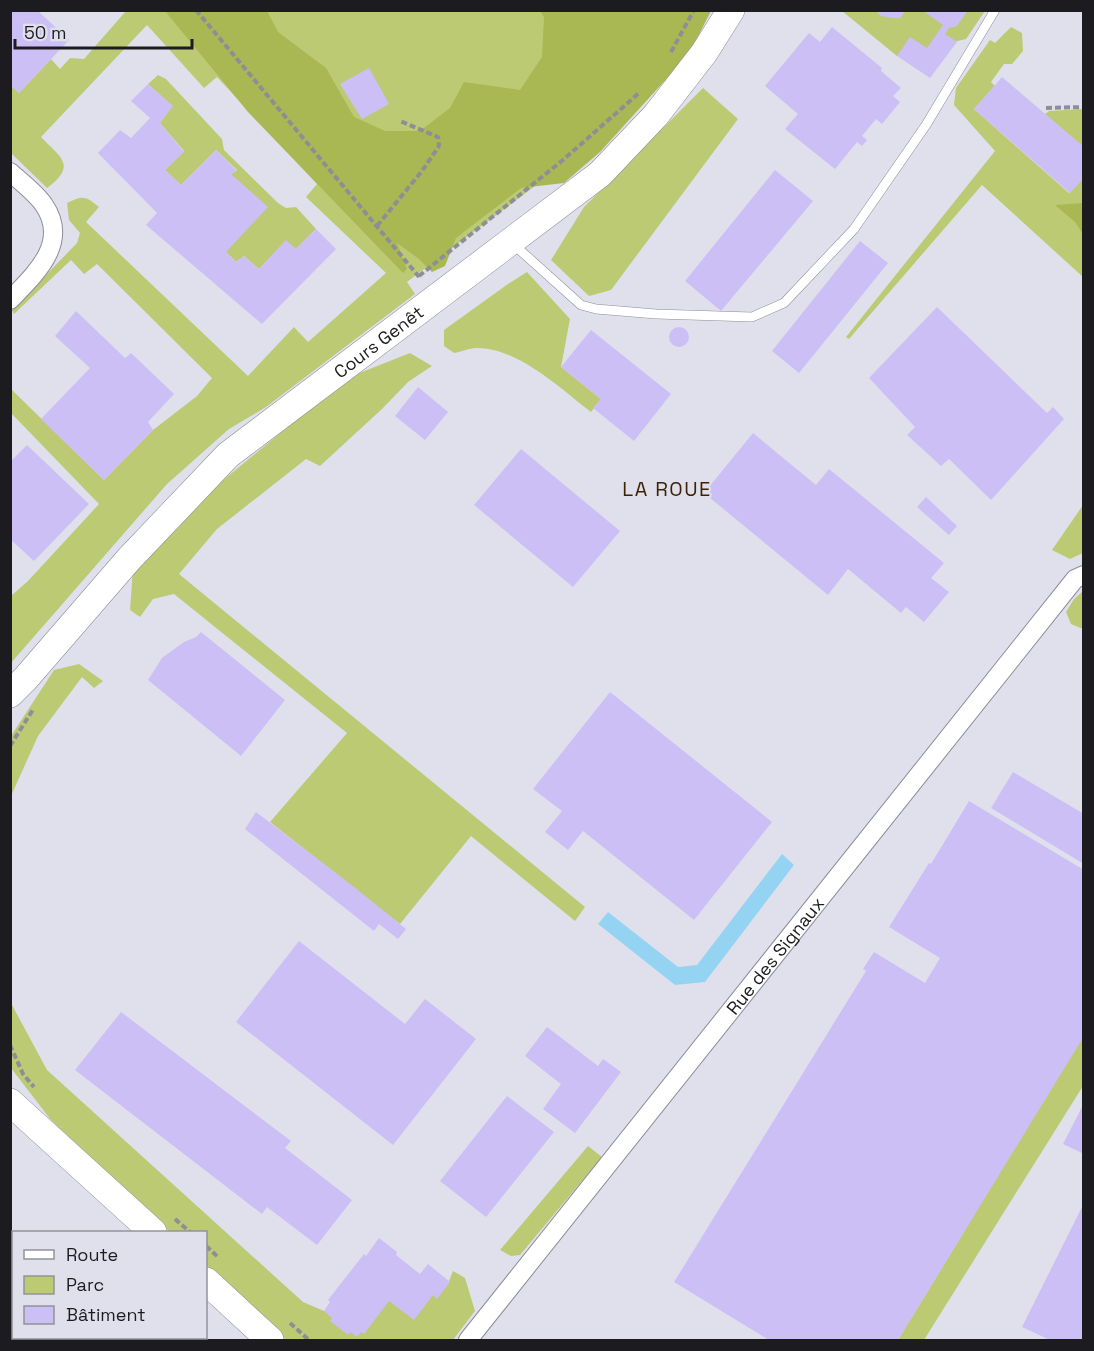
<svg xmlns="http://www.w3.org/2000/svg" width="1094" height="1351" font-family="'Space Grotesk',sans-serif">
<rect width="100%" height="100%" fill="#e0e0ec"/>
<g fill="#bcca74">
<path d="M 126,11 L 698,11 L 563,165 L 407,282 L 415,294 L 266,407 L 229,429 L 167,484 L 11,663 L 11,596 L 28,581 L 99,504 L 11,413 L 11,389 L 104,480 L 153,430 L 197,396 L 212,378 L 97,264 L 84,274 L 71,260 L 14,314 L 12,310 L 77,243 L 80,233 L 69,220 L 67,203 C 84,195 85,196 99,207 L 86,222 L 248,376 L 294,327 L 308,342 L 386,273 L 306,197 L 317,184 L 217,77 L 204,88 L 147,25 L 41,137 C 60,157 78,165 47,188 L 11,153 L 11,85 L 19,93 L 51,59 L 60,69 L 70,58 L 84,59 Z"/>
<path d="M 842,11 L 985,11 L 966,39 L 897,56 Z"/>
<path d="M 1011,27 L 1022,33 L 1023,51 L 1012,64 L 1004,64 L 991,82 L 995,86 L 974,109 L 1069,193 L 1083,178 L 1083,277 L 982,185 L 849,339 L 846,337 L 995,151 L 954,105 L 956,88 L 990,40 L 995,43 Z"/>
<path d="M 158,75 L 166,79 L 222,139 L 224,150 L 278,203 L 286,208 L 296,207 L 316,229 L 296,249 L 286,241 L 259,269 L 244,256 L 236,262 L 226,252 L 231,174 L 237,170 L 216,150 L 181,185 L 165,170 L 184,151 L 160,123 L 172,106 L 148,84 Z"/>
<path d="M 703,88 L 738,119 L 611,290 L 589,296 L 551,260 L 584,207 Z"/>
<path d="M 1083,109 L 1083,147 L 1045,114 L 1049,111 Z"/>
<path d="M 527,272 L 570,319 L 561,367 L 601,399 L 591,412 C 560,388 518,348 477,348 C 469,348 461,352 454,353 L 444,346 L 444,330 L 508,284 Z"/>
<path d="M 410,353 L 432,366 L 408,382 L 382,409 L 320,466 L 306,459 L 217,529 L 179,574 L 585,907 L 575,921 L 471,836 L 400,924 L 270,822 L 347,733 L 174,594 L 153,599 L 140,617 L 130,610 L 133,569 L 187,510 L 347,378 Z"/>
<path d="M 1083,505 L 1083,553 L 1070,559 L 1052,550 Z"/>
<path d="M 1083,591 L 1083,629 L 1071,624 L 1066,612 L 1074,599 Z"/>
<path d="M 79,664 L 103,681 L 94,688 L 82,677 L 38,736 L 11,796 L 11,736 L 54,670 Z"/>
<path d="M 10,997 L 12,1005 L 47,1070 L 303,1302 L 324,1311 L 449,1281 L 453,1271 L 465,1278 L 475,1311 L 453,1340 L 286,1340 L 206,1265 L 206,1232 L 170,1232 L 51,1120 L 11,1068 Z"/>
<path d="M 1083,1036 L 1083,1086 L 924,1340 L 898,1340 Z"/>
<path d="M 588,1146 L 602,1157 L 520,1255 L 511,1256 L 500,1250 Z"/>
</g>
<g fill="#a9b852">
<path d="M 600,10 L 711,11 L 689,54 L 600,152 L 564,183 L 521,188 L 456,238 L 445,266 L 432,272 L 419,259 L 397,243 L 407,269 L 403,273 L 248,112 L 165,11 L 267,11 L 278,32 L 326,68 L 354,117 L 385,131 L 420,131 L 450,108 L 464,82 L 520,90 L 542,57 L 544,17 L 540,11 Z"/>
<path d="M 1083,203 L 1084,203 L 1083,234 L 1075,222 L 1055,205 Z"/>
</g>
<path fill="#95d3f3" d="M 782,854 L 794,865 L 705,982 L 675,985 L 598,924 L 608,912 L 678,967 L 697,965 Z"/>
<g fill="#ccbff6">
<path d="M 10,10 L 37,10 L 69,40 L 19,93 L 10,85 Z"/>
<path d="M 875,10 L 906,10 L 900,18 L 894,18 L 881,16 Z"/>
<path d="M 922,10 L 968,10 L 957,26 L 949,28 L 945,34 L 957,42 L 930,78 L 897,56 L 910,37 L 927,48 L 943,25 Z"/>
<path d="M 832,27 L 882,68 L 881,71 L 901,88 L 893,96 L 900,102 L 882,124 L 876,119 L 862,136 L 867,140 L 862,146 L 857,142 L 835,169 L 785,129 L 798,114 L 765,86 L 809,33 L 820,42 Z"/>
<path d="M 369,68 L 389,104 L 362,119 L 340,84 Z"/>
<path d="M 1002,77 L 1084,147 L 1084,178 L 1070,193 L 974,109 Z"/>
<path d="M 148,84 L 173,106 L 160,123 L 184,152 L 165,170 L 181,185 L 216,150 L 237,171 L 231,174 L 268,207 L 226,252 L 236,262 L 244,256 L 259,269 L 286,240 L 296,249 L 316,229 L 336,249 L 262,324 L 146,225 L 157,213 L 98,153 L 120,130 L 131,138 L 150,118 L 131,101 Z"/>
<path d="M 775,170 L 813,201 L 721,311 L 685,281 Z"/>
<path d="M 860,241 L 888,263 L 799,373 L 772,351 Z"/>
<path d="M 937,307 L 1047,413 L 1053,407 L 1064,419 L 991,500 L 949,459 L 941,466 L 907,435 L 915,427 L 869,378 Z"/>
<path d="M 76,311 L 125,358 L 131,353 L 174,394 L 148,422 L 153,430 L 104,480 L 41,419 L 90,368 L 55,336 Z"/>
<circle cx="679" cy="337" r="10"/>
<path d="M 591,330 L 671,394 L 634,441 L 593,408 L 601,399 L 561,367 Z"/>
<path d="M 418,387 L 448,412 L 425,440 L 395,416 Z"/>
<path d="M 753,433 L 816,485 L 829,469 L 944,563 L 931,578 L 949,592 L 924,622 L 906,607 L 901,613 L 848,569 L 828,595 L 704,493 Z"/>
<path d="M 27,445 L 89,504 L 34,561 L 10,539 L 10,462 Z"/>
<path d="M 521,449 L 620,531 L 573,587 L 474,505 Z"/>
<path d="M 926,497 L 957,526 L 949,535 L 917,507 Z"/>
<path d="M 201,632 L 285,700 L 241,756 L 148,680 L 162,658 L 184,642 L 196,637 Z"/>
<path d="M 610,692 L 772,822 L 694,920 L 583,831 L 568,850 L 545,832 L 562,811 L 533,789 Z"/>
<path d="M 1013,772 L 1084,814 L 1084,864 L 991,808 Z"/>
<path d="M 969,801 L 1084,870 L 1084,1036 L 898,1340 L 769,1340 L 674,1282 L 866,971 L 863,969 L 874,952 L 925,983 L 940,958 L 889,927 L 929,863 L 931,864 Z"/>
<path d="M 256,812 L 349,883 L 406,929 L 398,939 L 379,924 L 374,931 L 245,829 Z"/>
<path d="M 299,941 L 405,1024 L 425,999 L 476,1039 L 393,1145 L 236,1022 Z"/>
<path d="M 121,1012 L 291,1141 L 285,1148 L 352,1200 L 317,1245 L 267,1207 L 262,1214 L 75,1070 Z"/>
<path d="M 547,1027 L 598,1066 L 603,1059 L 621,1072 L 575,1133 L 543,1109 L 561,1084 L 525,1056 Z"/>
<path d="M 507,1096 L 554,1132 L 486,1217 L 440,1181 Z"/>
<path d="M 1084,1103 L 1084,1154 L 1063,1144 Z"/>
<path d="M 1084,1203 L 1084,1340 L 1050,1340 L 1022,1327 Z"/>
<path d="M 379,1238 L 397,1252 L 396,1255 L 420,1274 L 428,1264 L 450,1282 L 437,1299 L 433,1295 L 414,1320 L 389,1301 L 364,1334 L 361,1332 L 357,1337 L 350,1332 L 348,1335 L 330,1321 L 332,1318 L 324,1311 L 330,1302 L 328,1300 L 364,1254 L 366,1256 Z"/>
</g>
<g fill="none" stroke-linecap="round" stroke-linejoin="round">
<defs>
<path id="lane" d="M 512,243 L 581,305 L 596,309 L 656,314 L 752,317 L 784,303 L 854,229 L 926,125 L 995,10"/>
<g id="street">
<path d="M 10,172 C 21,182 36,193 44,205 C 70,243 35,274 10,300"/>
<path id="s1" d="M 468,1340 L 1075,579 L 1084,575"/>
</g>
<g id="secondary">
<path id="s2" d="M 10,694 L 26,678 L 129,559 L 228,455 L 600,174 L 656,115 L 704,53 L 731,10"/>
<path d="M 10,1102 L 153,1232"/>
<path d="M 206,1281 L 270,1340"/>
</g>
</defs>
<use href="#lane" stroke="#8c8d98" stroke-width="10"/>
<use href="#street" stroke="#8c8d98" stroke-width="20"/>
<use href="#secondary" stroke="#8c8d98" stroke-width="28"/>
<g stroke="#8e8e96" stroke-width="4" stroke-dasharray="6 3" stroke-linecap="butt">
<path d="M 196,10 L 420,278"/>
<path d="M 671,52 L 694,10"/>
<path d="M 1046,108 L 1084,107"/>
<path d="M 377,226 L 422,171 L 439,146 L 438,137 L 400,121"/>
<path d="M 419,276 L 563,160 L 639,93"/>
<path d="M 10,746 L 34,708"/>
<path d="M 10,1045 L 23,1074 L 34,1087"/>
<path d="M 175,1219 L 190,1232"/>
<path d="M 206,1246 L 218,1257"/>
<path d="M 290,1323 L 309,1340"/>
</g>
<use href="#lane" stroke="#fff" stroke-width="9"/>
<use href="#street" stroke="#fff" stroke-width="18"/>
<use href="#secondary" stroke="#fff" stroke-width="27"/>
</g>
<g text-anchor="middle" dominant-baseline="central" stroke-width="4.5" stroke-linejoin="round" paint-order="stroke">
<g font-size="18" fill="#1c1c20" stroke="#e0e0ec">
<text stroke="none"><textPath href="#s2" startOffset="512">Cours Genêt</textPath></text>
<text stroke="none"><textPath href="#s1" startOffset="492">Rue des Signaux</textPath></text>
</g>
<g font-size="20" letter-spacing="1.5" fill="#3d2203" stroke="#e0e0ec">
<text x="667" y="489">LA ROUE</text>
</g>
</g>
<rect width="1094" height="1351" fill="none" stroke="#1c1c20" stroke-width="24"/>
<rect x="12" y="1231" width="195" height="108" fill="#e0e0ec" stroke="#92929a" stroke-width="1.5"/>
<rect x="24" y="1250" width="30" height="9" fill="#ffffff" stroke="#92929a" stroke-width="1.5"/>
<text x="66" y="1261" font-size="18" fill="#1c1c20">Route</text>
<rect x="24" y="1276" width="30" height="18" fill="#bcca74" stroke="#92929a" stroke-width="1.5"/>
<text x="66" y="1291" font-size="18" fill="#1c1c20">Parc</text>
<rect x="24" y="1306" width="30" height="18" fill="#ccbff6" stroke="#92929a" stroke-width="1.5"/>
<text x="66" y="1321" font-size="18" fill="#1c1c20">Bâtiment</text>
<path d="M15 39v9h177v-9" fill="none" stroke="#1c1c20" stroke-width="3"/>
<text x="24" y="39" font-size="18" fill="#1c1c20" stroke="#e0e0ec" stroke-width="4.5" paint-order="stroke">50 m</text>
</svg>
